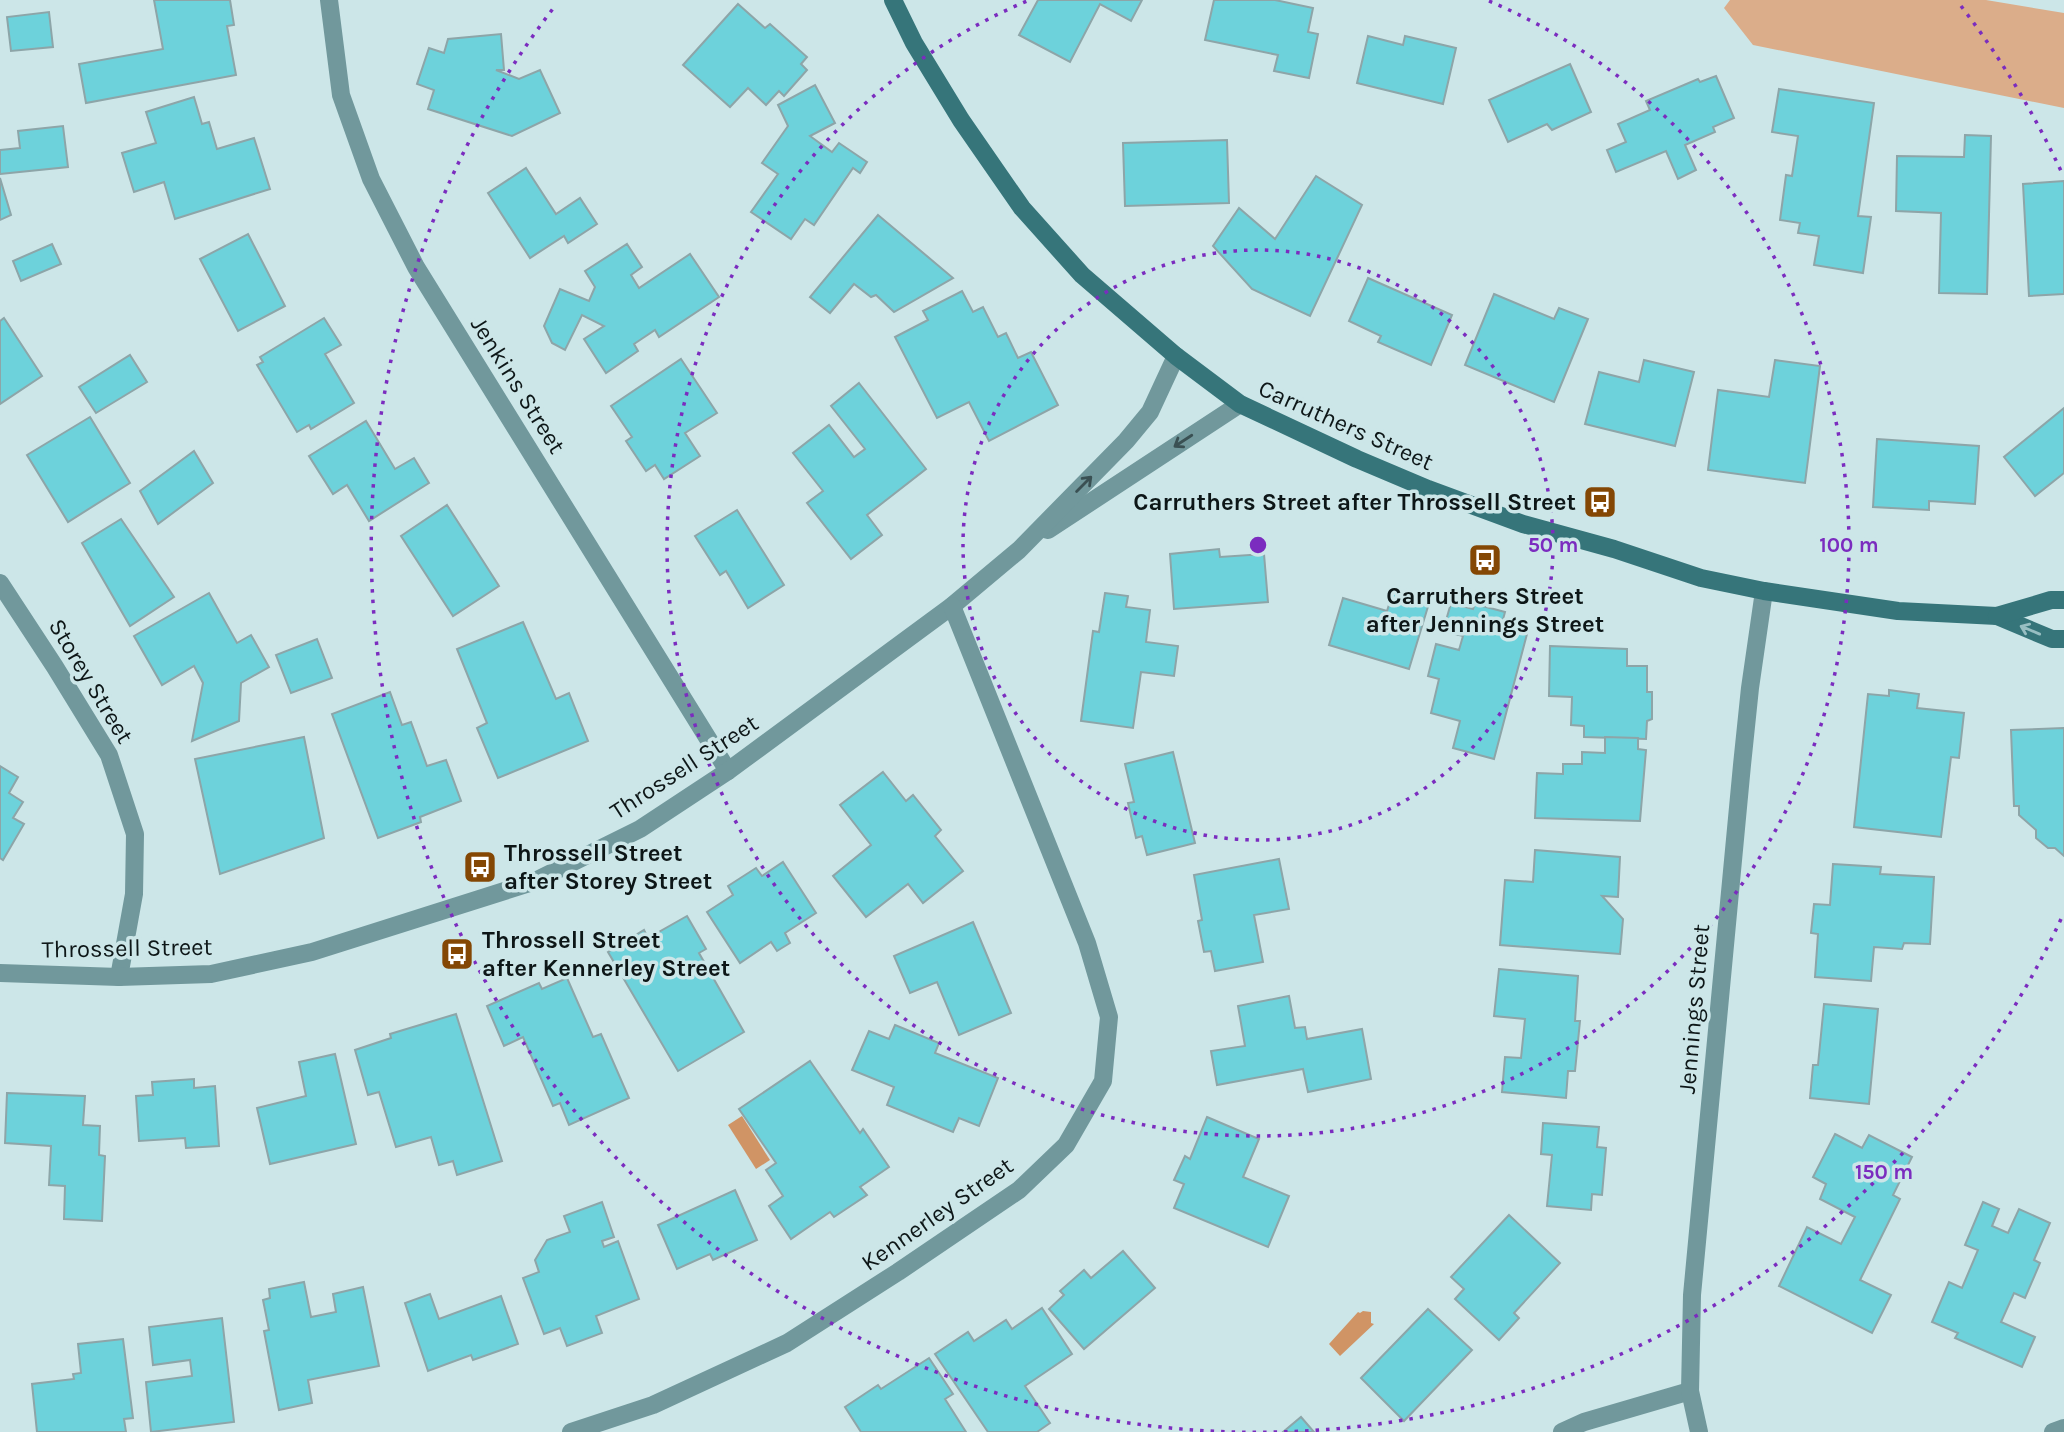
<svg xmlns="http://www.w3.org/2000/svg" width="2064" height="1432" font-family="Karla,sans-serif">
<rect width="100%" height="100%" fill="#cce6e8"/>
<path fill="#dbad8a" d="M 1730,0 L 1986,0 L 2064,13 L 2064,108 L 1753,45 L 1724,8 Z"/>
<g fill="#d09465">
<path d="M 742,1116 L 770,1160 L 756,1169 L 728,1125 Z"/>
<path d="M 1363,1311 L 1371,1312 L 1371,1323 L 1374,1324 L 1340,1356 L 1329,1344 L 1358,1312 L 1360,1313 Z"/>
</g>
<g fill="#6dd2db" stroke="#8da5a8" stroke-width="2">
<path d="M 154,0 L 230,0 L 234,25 L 227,26 L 236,75 L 86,103 L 79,64 L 163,49 Z"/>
<path d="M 1038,0 L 1142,0 L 1131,21 L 1100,4 L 1070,62 L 1019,35 Z"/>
<path d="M 1214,0 L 1275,0 L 1313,8 L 1308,32 L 1318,34 L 1309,78 L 1274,71 L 1278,55 L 1205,40 Z"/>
<path d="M 738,4 L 765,28 L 770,24 L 807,57 L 801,64 L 807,70 L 784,96 L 779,91 L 766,105 L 748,88 L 730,107 L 683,65 Z"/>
<path d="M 49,12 L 53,47 L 11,51 L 7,17 Z"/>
<path d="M 501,34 L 504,70 L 496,70 L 519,79 L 540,70 L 560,113 L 512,136 L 428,109 L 434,90 L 417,84 L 429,48 L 444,53 L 448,39 Z"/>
<path d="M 1368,36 L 1403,45 L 1405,36 L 1456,48 L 1443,104 L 1357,83 Z"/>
<path d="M 1570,64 L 1591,112 L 1552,130 L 1547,124 L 1508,142 L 1489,100 Z"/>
<path d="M 1716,76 L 1734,118 L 1713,127 L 1715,132 L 1685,145 L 1696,170 L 1678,179 L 1666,151 L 1616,172 L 1607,150 L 1626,142 L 1618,124 L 1650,110 L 1646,101 L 1698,79 L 1700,82 Z"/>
<path d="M 815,85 L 835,123 L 810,136 L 832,152 L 839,143 L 867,162 L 860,173 L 853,168 L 814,225 L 805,219 L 791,239 L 751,212 L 778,174 L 762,163 L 788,126 L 778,105 Z"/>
<path d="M 1779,89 L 1874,103 L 1858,216 L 1871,217 L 1863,273 L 1814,265 L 1819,236 L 1798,233 L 1800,223 L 1780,220 L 1786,175 L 1792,176 L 1798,136 L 1772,132 Z"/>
<path d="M 194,97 L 202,124 L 209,122 L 217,149 L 254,138 L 270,189 L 175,219 L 164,182 L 134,192 L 122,153 L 156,143 L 146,112 Z"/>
<path d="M 63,126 L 68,167 L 0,174 L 0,150 L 20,148 L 18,131 Z"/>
<path d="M 1965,135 L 1991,136 L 1987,294 L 1939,293 L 1941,213 L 1896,211 L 1897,156 L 1964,157 Z"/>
<path d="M 1227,140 L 1229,203 L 1125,206 L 1123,143 Z"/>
<path d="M 526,168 L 556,214 L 580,198 L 597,224 L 568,243 L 564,236 L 530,258 L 488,193 Z"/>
<path d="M 1316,176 L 1362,205 L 1310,316 L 1252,289 L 1213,246 L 1239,208 L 1275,239 Z"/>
<path d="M 0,178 L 11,215 L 0,220 Z"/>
<path d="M 2064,181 L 2064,294 L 2029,296 L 2023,184 Z"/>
<path d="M 878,215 L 953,278 L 894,312 L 876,295 L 871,297 L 854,284 L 830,313 L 810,297 Z"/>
<path d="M 248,234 L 285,306 L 238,331 L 200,259 Z"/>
<path d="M 52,244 L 61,264 L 21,281 L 13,261 Z"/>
<path d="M 627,244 L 642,267 L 631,275 L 639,288 L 690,254 L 719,297 L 659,337 L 655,330 L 634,344 L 638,351 L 606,373 L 584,339 L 604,326 L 582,315 L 565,350 L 552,343 L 544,326 L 560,289 L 589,301 L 595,287 L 585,271 Z"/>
<path d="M 1368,278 L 1452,315 L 1431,365 L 1378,342 L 1381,336 L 1349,321 Z"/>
<path d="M 962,291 L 973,312 L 983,307 L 998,337 L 1006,333 L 1018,358 L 1031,352 L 1058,405 L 989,441 L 969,402 L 937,418 L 895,337 L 928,320 L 923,311 Z"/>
<path d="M 1494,294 L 1554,319 L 1559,308 L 1588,319 L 1554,402 L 1465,365 Z"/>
<path d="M 4,318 L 42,376 L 0,404 L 0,321 Z"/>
<path d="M 324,318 L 341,345 L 325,354 L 354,403 L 311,429 L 309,425 L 297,432 L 257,365 L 263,362 L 260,357 Z"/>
<path d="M 130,355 L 147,382 L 96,413 L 79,387 Z"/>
<path d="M 681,359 L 717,413 L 685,433 L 700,456 L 664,479 L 655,465 L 646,471 L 626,441 L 632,437 L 611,406 Z"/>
<path d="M 1644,360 L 1694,372 L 1675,446 L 1585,424 L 1599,372 L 1639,382 Z"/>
<path d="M 1775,360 L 1820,366 L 1805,483 L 1708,470 L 1718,390 L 1769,397 Z"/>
<path d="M 859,383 L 926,469 L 867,515 L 882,535 L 851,559 L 807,503 L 823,491 L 793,453 L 829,425 L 854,457 L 865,449 L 831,406 Z"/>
<path d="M 2064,408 L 2064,473 L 2035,496 L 2004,457 Z"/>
<path d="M 90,417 L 130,483 L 68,522 L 27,455 Z"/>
<path d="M 366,421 L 395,469 L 414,458 L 429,483 L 369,521 L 347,485 L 333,494 L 309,456 Z"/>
<path d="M 1877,439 L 1979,446 L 1975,504 L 1929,501 L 1929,510 L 1873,507 Z"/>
<path d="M 194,451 L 213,483 L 158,524 L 140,491 Z"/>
<path d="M 447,505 L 499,586 L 453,616 L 401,536 Z"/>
<path d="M 737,510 L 784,585 L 748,608 L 726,571 L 720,575 L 695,536 Z"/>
<path d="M 121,519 L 174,597 L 130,626 L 82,543 Z"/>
<path d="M 1219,549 L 1220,557 L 1264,554 L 1268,602 L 1174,609 L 1170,554 Z"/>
<path d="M 1394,589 L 1430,600 L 1409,669 L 1329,645 L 1343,598 L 1387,611 Z"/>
<path d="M 209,593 L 237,643 L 251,635 L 269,667 L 241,683 L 239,721 L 192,741 L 203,683 L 194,666 L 162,685 L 134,636 Z"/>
<path d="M 1105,593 L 1128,596 L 1126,607 L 1150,610 L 1146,642 L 1178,646 L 1174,676 L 1141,672 L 1133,728 L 1081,721 L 1093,631 L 1099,632 Z"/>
<path d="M 1451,603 L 1473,609 L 1475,604 L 1505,612 L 1501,627 L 1527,634 L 1494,759 L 1453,748 L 1460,721 L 1431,713 L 1439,679 L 1428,676 L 1436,644 L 1459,650 L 1463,636 L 1443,631 Z"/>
<path d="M 523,622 L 556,699 L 569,693 L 588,741 L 498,778 L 477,728 L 487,723 L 457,649 Z"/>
<path d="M 317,639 L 332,678 L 291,693 L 276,655 Z"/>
<path d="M 1550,646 L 1627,649 L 1627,666 L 1647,666 L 1647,692 L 1652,692 L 1652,719 L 1647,721 L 1646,739 L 1584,737 L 1584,726 L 1571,725 L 1572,697 L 1549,696 Z"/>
<path d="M 1889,690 L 1919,694 L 1917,708 L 1964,713 L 1959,758 L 1951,757 L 1941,837 L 1854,827 L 1868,694 L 1889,696 Z"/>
<path d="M 390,692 L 402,725 L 411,722 L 427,766 L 446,760 L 461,801 L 420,817 L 421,822 L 378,838 L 332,714 Z"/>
<path d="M 2064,728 L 2064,856 L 2055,848 L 2048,848 L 2036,838 L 2036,830 L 2019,815 L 2019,806 L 2014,806 L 2011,730 Z"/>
<path d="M 304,737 L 324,838 L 220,874 L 195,759 Z"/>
<path d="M 1605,737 L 1638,738 L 1638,749 L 1646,750 L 1640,821 L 1535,818 L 1537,773 L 1563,774 L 1563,764 L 1582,764 L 1582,752 L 1605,753 Z"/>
<path d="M 1173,752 L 1195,843 L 1147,855 L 1142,836 L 1136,838 L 1128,803 L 1134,802 L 1125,764 Z"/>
<path d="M 0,766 L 18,777 L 9,793 L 23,802 L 13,818 L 24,824 L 3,860 L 0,858 Z"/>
<path d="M 883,772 L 906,801 L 913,795 L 941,830 L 935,836 L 963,871 L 923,903 L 908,884 L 866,917 L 833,876 L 871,845 L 840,805 Z"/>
<path d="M 1535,850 L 1620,857 L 1618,897 L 1602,896 L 1623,919 L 1620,954 L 1500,945 L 1505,880 L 1533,882 Z"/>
<path d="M 1279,859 L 1289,909 L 1254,915 L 1263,962 L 1215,971 L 1211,951 L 1204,952 L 1198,921 L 1202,920 L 1194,875 Z"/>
<path d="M 783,862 L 816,913 L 785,933 L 790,943 L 777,951 L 771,942 L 740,963 L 707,912 L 733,895 L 728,886 L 756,868 L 762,876 Z"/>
<path d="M 1833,864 L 1881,867 L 1880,874 L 1934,877 L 1930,944 L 1904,943 L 1902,949 L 1874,947 L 1871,981 L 1815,977 L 1818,934 L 1811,933 L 1814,904 L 1830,905 Z"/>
<path d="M 687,916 L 706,949 L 699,953 L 744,1032 L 678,1071 L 608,952 L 644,930 L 648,938 Z"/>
<path d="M 973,922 L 1011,1013 L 959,1035 L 937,982 L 910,993 L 894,956 Z"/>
<path d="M 1499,969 L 1578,976 L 1575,1021 L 1580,1021 L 1575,1071 L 1568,1071 L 1566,1098 L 1502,1092 L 1505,1057 L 1521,1058 L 1525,1019 L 1494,1016 Z"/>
<path d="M 567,978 L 593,1037 L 601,1034 L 629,1098 L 569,1125 L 560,1103 L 553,1106 L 523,1037 L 504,1046 L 487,1006 L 539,983 L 542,989 Z"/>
<path d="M 1289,996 L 1295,1028 L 1305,1027 L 1307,1039 L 1362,1029 L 1371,1079 L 1308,1092 L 1303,1069 L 1217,1085 L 1211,1051 L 1245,1046 L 1238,1006 Z"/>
<path d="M 1824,1004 L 1878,1009 L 1869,1104 L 1810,1098 L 1813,1065 L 1818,1065 Z"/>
<path d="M 456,1014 L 502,1161 L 457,1175 L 453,1161 L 439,1165 L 431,1137 L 396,1147 L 379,1092 L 368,1095 L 355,1050 L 391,1038 L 390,1034 Z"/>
<path d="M 895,1025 L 939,1043 L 935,1053 L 998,1078 L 979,1126 L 959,1118 L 953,1132 L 887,1105 L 894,1087 L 852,1070 L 869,1031 L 889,1039 Z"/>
<path d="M 335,1054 L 356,1144 L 270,1164 L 257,1108 L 306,1096 L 299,1062 Z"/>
<path d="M 810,1061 L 860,1133 L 863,1129 L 889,1167 L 860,1187 L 867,1195 L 834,1217 L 830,1212 L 791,1239 L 769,1206 L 783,1196 L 766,1170 L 776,1163 L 739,1109 Z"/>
<path d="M 194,1079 L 194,1088 L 215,1086 L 219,1146 L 186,1148 L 185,1138 L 139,1141 L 136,1096 L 153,1095 L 152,1082 Z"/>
<path d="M 7,1093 L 85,1096 L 83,1125 L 100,1126 L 99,1155 L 105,1156 L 102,1221 L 64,1219 L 65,1186 L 49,1185 L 51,1146 L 5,1143 Z"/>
<path d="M 1207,1117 L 1259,1139 L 1243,1177 L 1289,1196 L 1268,1247 L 1174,1208 L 1184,1184 L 1174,1180 L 1185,1156 L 1190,1159 Z"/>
<path d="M 1543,1123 L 1599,1127 L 1597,1147 L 1606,1148 L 1602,1195 L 1592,1194 L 1591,1210 L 1547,1206 L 1552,1155 L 1541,1154 Z"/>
<path d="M 1835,1134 L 1862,1148 L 1869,1135 L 1912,1157 L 1893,1195 L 1900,1199 L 1860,1280 L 1891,1295 L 1872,1333 L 1779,1286 L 1807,1227 L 1841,1244 L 1855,1217 L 1820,1199 L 1826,1184 L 1813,1177 Z"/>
<path d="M 735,1190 L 757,1240 L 713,1260 L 710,1254 L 677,1269 L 658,1225 Z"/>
<path d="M 602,1202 L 614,1237 L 602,1241 L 604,1247 L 618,1241 L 639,1299 L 596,1316 L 602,1333 L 567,1346 L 560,1328 L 544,1334 L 523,1278 L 539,1272 L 535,1260 L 547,1240 L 570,1232 L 564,1216 Z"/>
<path d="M 1983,1202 L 1999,1209 L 1992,1226 L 2008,1233 L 2019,1209 L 2050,1223 L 2034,1260 L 2040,1263 L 2025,1298 L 2014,1293 L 2001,1322 L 2035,1337 L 2022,1367 L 1955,1338 L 1958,1333 L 1932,1322 L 1949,1282 L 1962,1288 L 1978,1250 L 1965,1245 Z"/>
<path d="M 1509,1215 L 1560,1263 L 1514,1313 L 1519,1318 L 1499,1340 L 1455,1299 L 1464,1289 L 1451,1277 Z"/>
<path d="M 1123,1251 L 1155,1288 L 1084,1349 L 1049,1309 L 1064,1295 L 1060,1291 L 1084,1270 L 1091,1278 Z"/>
<path d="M 304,1282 L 311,1317 L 336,1312 L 333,1294 L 363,1287 L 379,1366 L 308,1380 L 312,1403 L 279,1410 L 264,1331 L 269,1330 L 263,1300 L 270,1298 L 269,1289 Z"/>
<path d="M 430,1294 L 439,1319 L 501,1296 L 518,1344 L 473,1360 L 471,1355 L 428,1371 L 405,1303 Z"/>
<path d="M 1042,1308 L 1072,1354 L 1025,1386 L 1050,1423 L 1037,1432 L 988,1432 L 935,1354 L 968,1332 L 974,1341 L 1006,1320 L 1012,1329 Z"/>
<path d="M 1428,1309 L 1472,1350 L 1404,1421 L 1361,1378 Z"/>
<path d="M 222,1318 L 234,1422 L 151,1432 L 146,1382 L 192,1376 L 190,1360 L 153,1365 L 149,1327 Z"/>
<path d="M 123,1339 L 133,1418 L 124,1419 L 126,1432 L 37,1432 L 32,1384 L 74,1379 L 73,1374 L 81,1373 L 78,1344 Z"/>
<path d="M 929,1358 L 953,1394 L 945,1399 L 966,1432 L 861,1432 L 845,1407 L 878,1385 L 881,1389 Z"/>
<path d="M 1301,1417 L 1314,1432 L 1283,1432 Z"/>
</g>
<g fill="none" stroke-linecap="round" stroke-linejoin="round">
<g stroke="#71989c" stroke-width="18">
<path d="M 329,0 L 341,95 L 371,179 L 416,267 L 728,771"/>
<path d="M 1048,530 L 1240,404"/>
<path d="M 0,583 L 55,667 L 109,755 L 135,834 L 134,894 L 119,977"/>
<path d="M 0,973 L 119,977 L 211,974 L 312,952 L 533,882 L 640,829 L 728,771 L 952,606 L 1019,550 L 1126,441 L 1150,412 L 1176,356"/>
<path d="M 571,1432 L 653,1405 L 787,1343 L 898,1272 L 1019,1190 L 1066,1145 L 1103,1081 L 1109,1017 L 1087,943 L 952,606"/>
<path d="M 1562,1432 L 1584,1422 L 1690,1391"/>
<path d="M 1699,1432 L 1690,1391 L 1692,1295 L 1742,765 L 1750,688 L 1764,591"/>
<path d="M 2053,1432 L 2064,1428"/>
</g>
<g stroke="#36757a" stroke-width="18">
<path d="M 893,0 L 914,43 L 961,120 L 1022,208 L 1082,275 L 1176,356 L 1240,404 L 1357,459 L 1428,489 L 1523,524 L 1614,549 L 1701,578 L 1764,591 L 1898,611 L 1997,616 L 2052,639 L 2064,639"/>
<path d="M 1997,616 L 2051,600 L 2064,600"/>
</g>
</g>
<defs><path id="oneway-shaft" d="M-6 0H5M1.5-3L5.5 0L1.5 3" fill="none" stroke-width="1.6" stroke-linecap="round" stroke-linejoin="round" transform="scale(1.75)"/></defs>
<g stroke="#3a5053">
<use href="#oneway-shaft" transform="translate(1183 441) rotate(147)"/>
<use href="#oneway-shaft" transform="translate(1084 484) rotate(-45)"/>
</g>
<use stroke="#98bec2" href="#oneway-shaft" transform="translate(2030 630) rotate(-157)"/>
<g fill="none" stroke="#7b2cbf" stroke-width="3.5" stroke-dasharray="3.5 7">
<circle cx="1258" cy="545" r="295"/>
<path d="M1489 1A591 591 0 1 1 1027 1"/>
<path d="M2061 919A886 886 0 1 1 555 6M1961 6A886 886 0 0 1 2061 171"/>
</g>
<defs>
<symbol id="bus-square" viewBox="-11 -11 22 22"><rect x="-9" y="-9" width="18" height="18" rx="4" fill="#844704" stroke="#cce6e8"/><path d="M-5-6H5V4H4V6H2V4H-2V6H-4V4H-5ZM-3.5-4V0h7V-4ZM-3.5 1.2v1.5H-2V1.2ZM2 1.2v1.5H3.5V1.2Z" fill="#fff"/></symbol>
</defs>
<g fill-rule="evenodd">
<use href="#bus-square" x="1581" y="483" width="38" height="38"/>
<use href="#bus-square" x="1466" y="541" width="38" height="38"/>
<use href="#bus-square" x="461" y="848" width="38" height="38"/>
<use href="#bus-square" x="438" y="935" width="38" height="38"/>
</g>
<g text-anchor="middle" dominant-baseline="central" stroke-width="7" stroke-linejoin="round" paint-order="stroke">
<g font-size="24" fill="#0d1617" stroke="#cce6e8">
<text transform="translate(518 385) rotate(58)">Jenkins Street</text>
<text transform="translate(1346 425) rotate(24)">Carruthers Street</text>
<text transform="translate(91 681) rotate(59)">Storey Street</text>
<text transform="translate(684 767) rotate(-33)">Throssell Street</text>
<text transform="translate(127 948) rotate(-1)">Throssell Street</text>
<text transform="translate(1694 1009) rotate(-85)">Jennings Street</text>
<text transform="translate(937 1214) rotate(-35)">Kennerley Street</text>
</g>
<g font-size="24" font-weight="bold" fill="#0d1617" stroke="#cce6e8" text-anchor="start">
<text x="1576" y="502" text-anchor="end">Carruthers Street after Throssell Street</text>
<text x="1485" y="596" text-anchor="middle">Carruthers Street<tspan x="1485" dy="28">after Jennings Street</tspan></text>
<text x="504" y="853">Throssell Street<tspan x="504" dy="28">after Storey Street</tspan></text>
<text x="482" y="940">Throssell Street<tspan x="482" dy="28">after Kennerley Street</tspan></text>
</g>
</g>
<circle cx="1258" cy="545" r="10" fill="#7b2cbf" stroke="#cce6e8" stroke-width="3.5"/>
<g font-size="21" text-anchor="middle" font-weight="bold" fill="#7b2cbf" stroke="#cce6e8" stroke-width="7" stroke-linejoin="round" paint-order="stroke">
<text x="1553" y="552">50 m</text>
<text x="1849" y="552">100 m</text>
<text x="1884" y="1179">150 m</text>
</g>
</svg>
